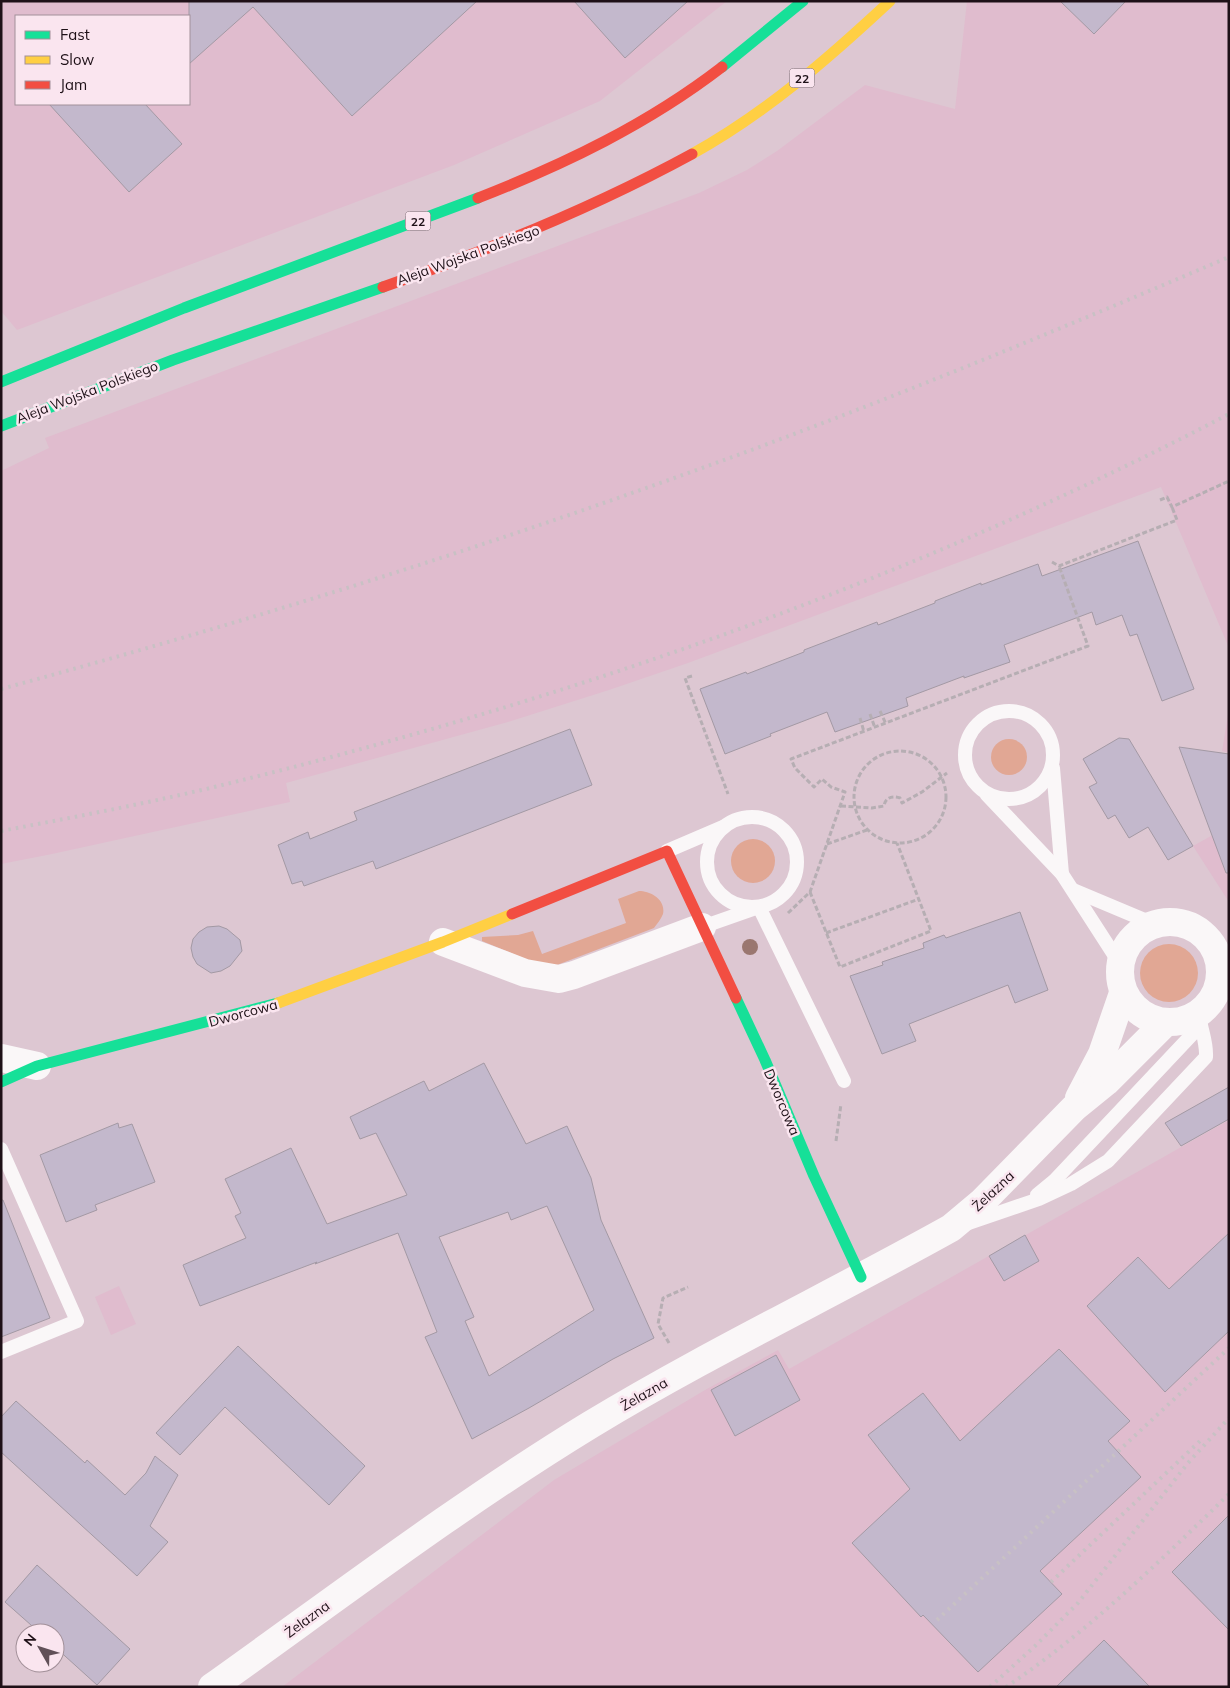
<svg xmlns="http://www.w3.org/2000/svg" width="1230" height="1688" font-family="Mulish,sans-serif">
<rect width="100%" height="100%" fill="#ddc7d2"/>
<g fill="#e0bcce" fill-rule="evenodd">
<path d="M 1,1 L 727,1 L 600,101 L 454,165 L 17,330 L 1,311 ZM 16,16 L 189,16 L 189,104 L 16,104 Z"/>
<path d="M 967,1 L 1229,1 L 1229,648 L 1161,487 L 688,663 L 609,690 L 508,722 L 286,783 L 290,802 L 52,854 L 1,864 L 1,471 L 49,448 L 45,438 L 699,193 L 747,170 L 777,151 L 865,85 L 955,109 Z"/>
<path d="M 1229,709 L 1229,753 L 1222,751 Z"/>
<path d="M 1229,826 L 1229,902 L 1193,846 Z"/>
<path d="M 1229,1120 L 1229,1687 L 282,1687 L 554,1480 L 705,1390 L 778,1350 L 789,1369 Z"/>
<path d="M 119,1286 L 136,1324 L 111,1335 L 95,1297 Z"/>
</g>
<g fill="#e1a794">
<circle cx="1009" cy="757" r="18"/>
<circle cx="753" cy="861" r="22"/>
<path d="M 639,891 C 650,891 666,899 663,914 C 661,919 657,924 654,928 L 557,965 L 540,965 L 482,941 L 482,937 L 518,935 L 533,931 L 542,954 L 626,923 L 618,899 Z"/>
<circle cx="1169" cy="973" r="29"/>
</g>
<g fill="#c3b8cc" stroke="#a399a4" fill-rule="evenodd">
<path d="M 189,1 L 477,1 L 352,116 L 253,7 L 189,64 Z"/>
<path d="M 574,1 L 688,1 L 625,58 Z"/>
<path d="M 1060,1 L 1126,1 L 1094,34 Z"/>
<path d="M 49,104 L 145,104 L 182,144 L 129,192 Z"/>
<path d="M 1138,541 L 1194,689 L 1162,701 L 1137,634 L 1130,636 L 1122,615 L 1096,625 L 1092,612 L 1004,645 L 1010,662 L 964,678 L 964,676 L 906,698 L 908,706 L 835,732 L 827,712 L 770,734 L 771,736 L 725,754 L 700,689 L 746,672 L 747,674 L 804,652 L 804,650 L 877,622 L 878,625 L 935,603 L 935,601 L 981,583 L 981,585 L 1038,564 L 1042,576 Z"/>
<path d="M 570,729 L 592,785 L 376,869 L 373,861 L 304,886 L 302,881 L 292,884 L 278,845 L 308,832 L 310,839 L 357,820 L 354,812 Z"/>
<path d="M 1119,738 L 1129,739 L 1193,846 L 1168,860 L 1148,827 L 1129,838 L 1115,815 L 1108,819 L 1089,787 L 1097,783 L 1083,759 Z"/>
<path d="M 1179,747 L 1229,754 L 1229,873 L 1226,873 Z"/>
<path d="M 1020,912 L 1048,990 L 1015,1003 L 1008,985 L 909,1024 L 916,1041 L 882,1054 L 850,976 L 883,965 L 882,962 L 924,948 L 923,943 L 944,935 L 946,938 Z"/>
<path d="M 219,926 L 227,929 L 240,940 L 242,951 L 230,966 L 221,971 L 211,973 L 197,964 L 193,957 L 191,948 L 193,939 L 199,932 L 207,927 Z"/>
<path d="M 484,1063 L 526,1144 L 567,1126 L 591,1178 L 601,1220 L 654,1338 L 613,1359 L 529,1408 L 472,1439 L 425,1337 L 437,1332 L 398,1233 L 315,1264 L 317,1262 L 200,1306 L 183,1265 L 246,1238 L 235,1216 L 241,1213 L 225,1179 L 291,1148 L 327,1224 L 407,1195 L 376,1133 L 360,1139 L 350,1117 L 424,1081 L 429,1091 ZM 547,1206 L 594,1310 L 489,1376 L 465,1321 L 474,1317 L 439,1237 L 508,1212 L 511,1220 Z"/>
<path d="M 1229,1087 L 1229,1119 L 1181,1146 L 1165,1123 Z"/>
<path d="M 118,1123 L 119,1128 L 132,1124 L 155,1182 L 95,1205 L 97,1210 L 66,1222 L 40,1155 Z"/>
<path d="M 1,1200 L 3,1200 L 50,1318 L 1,1337 Z"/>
<path d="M 1229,1233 L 1229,1331 L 1165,1392 L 1087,1306 L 1138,1257 L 1169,1289 Z"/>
<path d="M 1025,1235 L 1039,1261 L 1004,1281 L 989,1256 Z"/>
<path d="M 238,1346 L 365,1466 L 329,1505 L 225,1407 L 180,1455 L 156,1433 Z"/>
<path d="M 1059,1349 L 1130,1421 L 1108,1441 L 1141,1477 L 1040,1571 L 1062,1594 L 978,1672 L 923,1615 L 921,1617 L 852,1543 L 910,1489 L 868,1435 L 923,1393 L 960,1441 Z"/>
<path d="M 776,1355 L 800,1400 L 735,1436 L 711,1390 Z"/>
<path d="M 16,1401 L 85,1463 L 87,1460 L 125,1495 L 146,1473 L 155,1456 L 178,1475 L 150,1526 L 168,1542 L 137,1576 L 1,1452 L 1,1417 Z"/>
<path d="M 1229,1515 L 1229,1630 L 1172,1572 Z"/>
<path d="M 37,1565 L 130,1649 L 97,1685 L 55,1647 L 55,1633 L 40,1633 L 5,1602 Z"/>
<path d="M 1104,1640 L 1150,1687 L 1056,1687 Z"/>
</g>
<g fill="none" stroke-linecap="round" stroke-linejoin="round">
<g stroke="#b6aeb3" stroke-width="3" stroke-dasharray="5 2.5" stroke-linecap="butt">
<path d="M 1160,500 L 1167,497 L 1172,507 L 1229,481"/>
<path d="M 1052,562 L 1059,566 L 1177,520 L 1172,507"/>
<path d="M 692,676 L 685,678 L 728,794"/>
<path d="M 880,711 L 886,724"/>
<path d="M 870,714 L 875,728"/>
<path d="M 860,718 L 864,732"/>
<circle cx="900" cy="797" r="46"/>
<path d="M 841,806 L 872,808 L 884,806 C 885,798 892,795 900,798 L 902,803 L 922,792 L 947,773"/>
<path d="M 827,844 L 867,830"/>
<path d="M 810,892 L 840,967 L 931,931 L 897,843"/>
<path d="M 788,913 L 810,892 L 845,792 L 831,787 L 822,779 L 814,787 L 795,768 L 791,759 L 1088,646 L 1059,566"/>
<path d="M 826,933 L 919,899"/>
<path d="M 836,1141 L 841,1104"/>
<path d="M 669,1343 L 658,1324 L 663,1298 L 688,1287"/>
</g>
<g stroke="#faf7f8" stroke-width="14">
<circle cx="1009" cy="755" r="44"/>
<path d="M 1053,768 L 1062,874"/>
<path d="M 987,795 L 1062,874 L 1120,964"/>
<circle cx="752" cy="862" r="45"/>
<path d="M 667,851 L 723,827"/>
<path d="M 1073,890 L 1154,924"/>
<path d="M 702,927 L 759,907 L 844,1081"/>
<path d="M 1,1149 L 77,1321 L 1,1352"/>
<path d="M 1037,1195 L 1054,1181 L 1200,1026"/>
<path d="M 969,1223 L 1039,1199 L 1071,1184 L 1108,1161 L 1206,1057 C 1207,1041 1200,1028 1199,1013"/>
</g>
<g stroke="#faf7f8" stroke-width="28">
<circle cx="1170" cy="972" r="50"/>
<path d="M 443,942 L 525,973 L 559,979 L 574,975 L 702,927"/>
<path d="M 1,1058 L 37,1066"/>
<path d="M 1079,1098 L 1102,1054 L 1123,993"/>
<path d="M 212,1687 C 337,1598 459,1505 590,1425 C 707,1354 831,1295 951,1228 L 982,1202 L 1074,1108 L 1106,1082 L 1165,1023"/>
</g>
<g stroke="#16e098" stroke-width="11">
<path d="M 722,67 L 803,1"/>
<path d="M 1,382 L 184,308 L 478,198"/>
<path d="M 1,426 L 173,360 L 383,287"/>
<path d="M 736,998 L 765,1060 L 814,1176 L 861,1277"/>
<path d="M 1,1082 L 37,1066 L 278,1003"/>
</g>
<g stroke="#ffcf43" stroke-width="11">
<path d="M 692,154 C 766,113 829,58 890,1"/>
<path d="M 278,1003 L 443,942 L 512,914"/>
</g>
<g stroke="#f24e42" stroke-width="11">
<path d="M 478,198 C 565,164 648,124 722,67"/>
<path d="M 383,287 C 489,250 593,208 692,154"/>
<path d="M 512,914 L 667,851 L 736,998"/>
</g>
<g stroke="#c8c1c4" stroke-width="4" stroke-dasharray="2.5 5" stroke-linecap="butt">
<path d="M 1,689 C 225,628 445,560 663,482 C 855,414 1042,337 1229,257"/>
<path d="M 1,831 C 70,818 138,805 206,789 C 560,703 906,583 1229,414"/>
<path d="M 1051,1582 L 1200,1441"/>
<path d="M 937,1620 L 1229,1348"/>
<path d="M 990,1687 L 1035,1646 L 1078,1603 L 1188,1463 L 1229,1418"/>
<path d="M 1006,1687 C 1088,1632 1159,1562 1229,1494"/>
</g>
</g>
<circle fill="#9a7770" cx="750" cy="947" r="8"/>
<g text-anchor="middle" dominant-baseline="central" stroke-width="5" stroke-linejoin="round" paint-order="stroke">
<g fill="#fae5ef" stroke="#605058" stroke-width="1">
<rect x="789.5" y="68.5" width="25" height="19" rx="4"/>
<rect x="405.5" y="211.5" width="25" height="19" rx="4"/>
</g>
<g font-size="12" font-weight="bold" fill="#1e1017">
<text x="802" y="78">22</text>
<text x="418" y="221">22</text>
</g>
<g font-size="14" fill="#1e1017" stroke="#fae5ef">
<text transform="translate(468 255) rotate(-20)">Aleja Wojska Polskiego</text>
<text transform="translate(87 392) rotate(-21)">Aleja Wojska Polskiego</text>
<text transform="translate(243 1013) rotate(-15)">Dworcowa</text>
<text transform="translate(782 1102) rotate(67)">Dworcowa</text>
<text transform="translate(993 1191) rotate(-43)">Żelazna</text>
<text transform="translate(644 1394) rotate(-30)">Żelazna</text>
<text transform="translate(307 1619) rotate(-36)">Żelazna</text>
</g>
</g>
<rect width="1230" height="1688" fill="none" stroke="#1e1017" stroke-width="5"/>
<rect x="15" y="15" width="175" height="90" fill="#fae5ef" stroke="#a29099"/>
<rect x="25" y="31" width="25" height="8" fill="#16e098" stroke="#a29099"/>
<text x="60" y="40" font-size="15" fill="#1e1017">Fast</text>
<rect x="25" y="56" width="25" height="8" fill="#ffcf43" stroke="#a29099"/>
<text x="60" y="65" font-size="15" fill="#1e1017">Slow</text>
<rect x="25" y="81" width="25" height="8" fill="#f24e42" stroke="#a29099"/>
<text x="60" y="90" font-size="15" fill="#1e1017">Jam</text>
<g transform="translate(40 1648) rotate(309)"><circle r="24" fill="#fae5ef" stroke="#a29099"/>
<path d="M0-4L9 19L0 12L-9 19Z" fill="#615058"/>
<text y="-8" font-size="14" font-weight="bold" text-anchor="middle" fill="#1e1017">N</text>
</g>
</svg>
